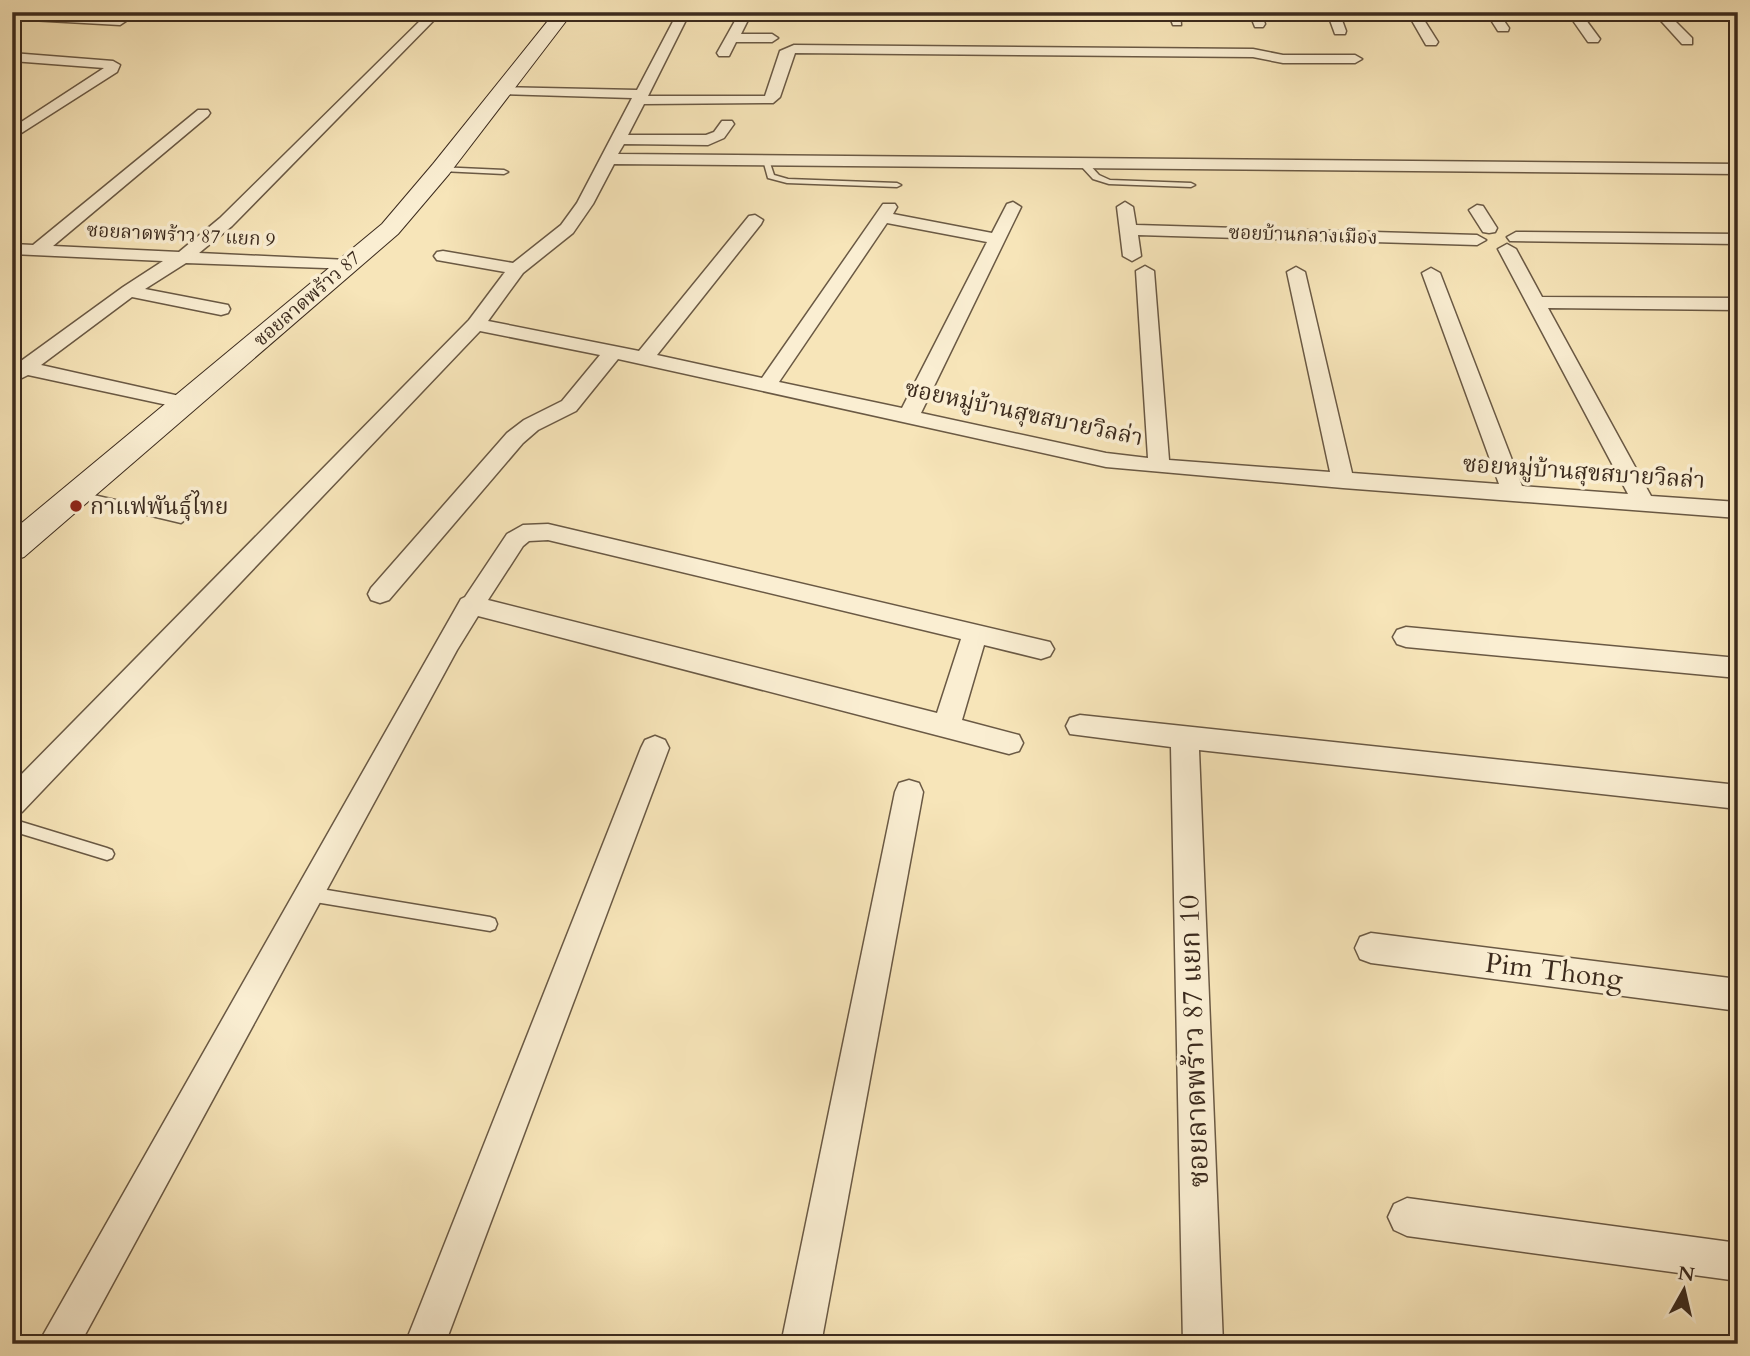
<svg xmlns="http://www.w3.org/2000/svg" width="1750" height="1356" font-family="Cardo,'Noto Serif Thai',serif">
<rect width="100%" height="100%" fill="#f7e5b9"/>
<filter id="stains"><feTurbulence type="fractalNoise" baseFrequency=".00286" numOctaves="4"/><feColorMatrix values="0 0 0 0 .2 0 0 0 0 .09 0 0 0 0 .02 0 0 0 .5 -.17"/></filter>
<radialGradient id="worn" r=".72"><stop offset=".6" stop-color="#630" stop-opacity="0"/><stop offset="1" stop-color="#630" stop-opacity=".3"/></radialGradient>
<g fill="none" stroke-linecap="round" stroke-linejoin="round">
<defs>
<g id="lane">
<path d="M 763,160 L 769,160 L 774,175 L 788,179 L 897,183 L 901,185 L 897,187 L 787,183 L 768,178 Z"/>
<path d="M 1081,162 L 1087,162 L 1099,175 L 1110,180 L 1191,183 L 1195,185 L 1191,187 L 1109,184 L 1093,179 L 1081,166 Z"/>
<path d="M 438,167 L 504,170 L 508,172 L 504,174 L 441,171 L 438,171 Z"/>
<path d="M 76,491 L 181,515 L 186,519 L 181,523 L 72,497 L 71,495 Z"/>
<path d="M 12,819 L 107,848 L 112,850 L 114,854 L 112,858 L 107,860 L 12,831 Z"/>
<path d="M 309,887 L 490,917 L 495,919 L 497,924 L 495,929 L 490,931 L 309,901 L 304,899 L 302,894 L 304,889 Z"/>
</g>
<g id="street">
<path d="M 12,12 L 120,17 L 126,21 L 120,25 L 12,19 Z"/>
<path d="M 429,12 L 442,12 L 232,226 L 199,253 L 348,260 L 354,261 L 357,265 L 354,269 L 186,263 L 145,289 L 228,305 L 230,309 L 228,313 L 221,315 L 132,297 L 41,365 L 193,399 L 196,403 L 193,407 L 186,409 L 28,375 L 12,383 L 12,361 L 21,361 L 123,287 L 163,261 L 12,254 L 12,244 L 33,245 L 198,110 L 208,110 L 210,113 L 208,116 L 53,246 L 179,252 L 220,218 Z"/>
<path d="M 678,12 L 690,12 L 648,96 L 765,96 L 780,51 L 794,45 L 1253,49 L 1283,55 L 1355,55 L 1362,59 L 1355,63 L 1283,63 L 1253,57 L 795,53 L 780,97 L 773,103 L 644,104 L 628,135 L 706,135 L 714,132 L 722,121 L 732,121 L 734,124 L 724,138 L 708,145 L 624,144 L 618,154 L 1738,164 L 1738,174 L 614,164 L 593,204 L 573,233 L 523,273 L 488,321 L 639,351 L 749,216 L 755,215 L 763,220 L 761,224 L 657,355 L 762,378 L 883,204 L 895,204 L 897,207 L 893,214 L 992,233 L 1007,204 L 1013,202 L 1021,207 L 921,413 L 1106,453 L 1148,458 L 1136,271 L 1145,266 L 1154,271 L 1169,460 L 1330,472 L 1287,272 L 1296,267 L 1305,272 L 1352,473 L 1499,484 L 1422,273 L 1431,268 L 1440,273 L 1522,486 L 1628,494 L 1498,249 L 1507,244 L 1516,249 L 1542,297 L 1738,298 L 1738,310 L 1548,308 L 1651,496 L 1738,502 L 1738,518 L 1343,488 L 1106,467 L 618,359 L 576,411 L 538,430 L 523,443 L 389,600 L 380,603 L 371,600 L 368,594 L 371,588 L 507,433 L 524,420 L 562,401 L 600,355 L 480,331 L 22,812 L 12,815 L 12,784 L 469,320 L 505,272 L 437,260 L 434,256 L 437,252 L 443,251 L 513,263 L 561,225 L 577,203 L 632,98 L 502,94 L 495,90 L 497,87 L 637,90 ZM 887,223 L 987,242 L 902,408 L 779,382 Z"/>
<path d="M 740,12 L 752,12 L 741,34 L 772,34 L 778,38 L 772,42 L 736,42 L 729,56 L 719,56 L 717,53 Z"/>
<path d="M 1168,12 L 1180,12 L 1181,25 L 1173,25 Z"/>
<path d="M 1249,12 L 1261,12 L 1265,24 L 1263,27 L 1255,27 Z"/>
<path d="M 1327,12 L 1339,12 L 1346,31 L 1345,34 L 1335,34 Z"/>
<path d="M 1407,12 L 1419,12 L 1438,42 L 1436,45 L 1426,45 Z"/>
<path d="M 1486,12 L 1498,12 L 1509,28 L 1508,31 L 1498,31 Z"/>
<path d="M 1567,12 L 1580,12 L 1600,39 L 1598,42 L 1588,42 Z"/>
<path d="M 1653,12 L 1666,12 L 1692,38 L 1692,44 L 1682,44 Z"/>
<path d="M 12,53 L 113,61 L 120,65 L 117,72 L 12,139 L 12,128 L 104,68 L 12,61 Z"/>
<path d="M 1125,202 L 1133,207 L 1136,225 L 1477,235 L 1486,240 L 1477,245 L 1138,235 L 1141,256 L 1132,261 L 1123,256 L 1117,207 Z"/>
<path d="M 1477,205 L 1483,206 L 1497,228 L 1495,232 L 1489,233 L 1483,232 L 1469,210 Z"/>
<path d="M 1516,232 L 1738,234 L 1738,244 L 1510,241 L 1507,237 Z"/>
<path d="M 548,524 L 1050,642 L 1054,649 L 1050,656 L 1041,659 L 984,645 L 962,720 L 1019,735 L 1023,743 L 1019,751 L 1009,754 L 478,616 L 457,650 L 80,1344 L 38,1344 L 461,599 L 465,597 L 507,534 L 523,525 ZM 548,540 L 961,639 L 937,713 L 488,600 L 523,546 L 529,541 Z"/>
<path d="M 1406,627 L 1738,658 L 1738,678 L 1406,647 L 1397,644 L 1393,637 L 1397,630 Z"/>
<path d="M 1080,715 L 1738,785 L 1738,809 L 1199,750 L 1223,1344 L 1183,1344 L 1171,747 L 1070,734 L 1066,726 L 1070,718 Z"/>
<path d="M 655,736 L 665,740 L 669,748 L 445,1344 L 405,1344 L 641,748 L 645,740 Z"/>
<path d="M 909,780 L 919,783 L 923,792 L 821,1344 L 781,1344 L 895,792 L 899,783 Z"/>
<path d="M 1371,933 L 1738,979 L 1738,1011 L 1371,963 L 1360,959 L 1355,948 L 1360,937 Z"/>
<path d="M 1407,1198 L 1738,1243 L 1738,1281 L 1407,1236 L 1394,1230 L 1388,1217 L 1394,1204 Z"/>
</g>
<path id="secondary" d="M 555,12 L 573,12 L 449,174 L 398,234 L 24,557 L 12,561 L 12,531 L 382,224 L 433,164 Z"/>
</defs>
<use href="#lane" stroke="#6a5944" stroke-width="3"/>
<use href="#street" stroke="#6a5944" stroke-width="3"/>
<use href="#secondary" stroke="#3b2a1d" stroke-width="2"/>
<use href="#lane" fill="#faeed2" fill-rule="evenodd"/>
<use href="#street" fill="#faeed2" fill-rule="evenodd"/>
<use href="#secondary" fill="#faeed2" fill-rule="evenodd"/>
</g>
<circle fill="#8f2418" stroke="#faeed2" stroke-width="2.5" cx="76" cy="506" r="7"/>
<g text-anchor="middle" dominant-baseline="central" stroke-width="7" stroke-linejoin="round" paint-order="stroke">
<g font-size="19" fill="#3b2a1d" stroke="#faeed2">
<text transform="translate(181 235) rotate(3)">ซอยลาดพร้าว 87 แยก 9</text>
<text transform="translate(1303 235) rotate(2)">ซอยบ้านกลางเมือง</text>
<text transform="translate(307 299) rotate(-41)">ซอยลาดพร้าว 87</text>
</g>
<g font-size="23" fill="#3b2a1d" stroke="#faeed2">
<text transform="translate(1024 413) rotate(12)">ซอยหมู่บ้านสุขสบายวิลล่า</text>
<text transform="translate(1584 472) rotate(4)">ซอยหมู่บ้านสุขสบายวิลล่า</text>
</g>
<g font-size="23" fill="#3b2a1d" stroke="#faeed2" text-anchor="start">
<text x="90" y="506">กาแฟพันธ์ุไทย</text>
</g>
<g font-size="28" fill="#3b2a1d" stroke="#faeed2">
<text transform="translate(1554 971) rotate(7)">Pim Thong</text>
<text transform="translate(1194 1041) rotate(-92)">ซอยลาดพร้าว 87 แยก 10</text>
</g>
</g>
<rect width="1750" height="1356" fill="none" stroke="#f7e5b9" stroke-width="42"/>
<rect x="14" y="14" width="1722" height="1328" fill="none" stroke="#3b2a1d" stroke-width="3.5"/>
<rect x="21" y="21" width="1708" height="1314" fill="none" stroke="#3b2a1d" stroke-width="2"/>
<g transform="translate(1684 1290) rotate(8)" stroke="#faeed2" stroke-width="5" paint-order="stroke">
<path d="M0-5L12 26L0 18L-12 26Z" fill="#3b2a1d"/>
<text y="-10" font-size="19" font-weight="bold" text-anchor="middle" fill="#3b2a1d">N</text>
</g>
<rect width="100%" height="100%" filter="url(#stains)"/>
<rect width="100%" height="100%" fill="url(#worn)"/>
</svg>
